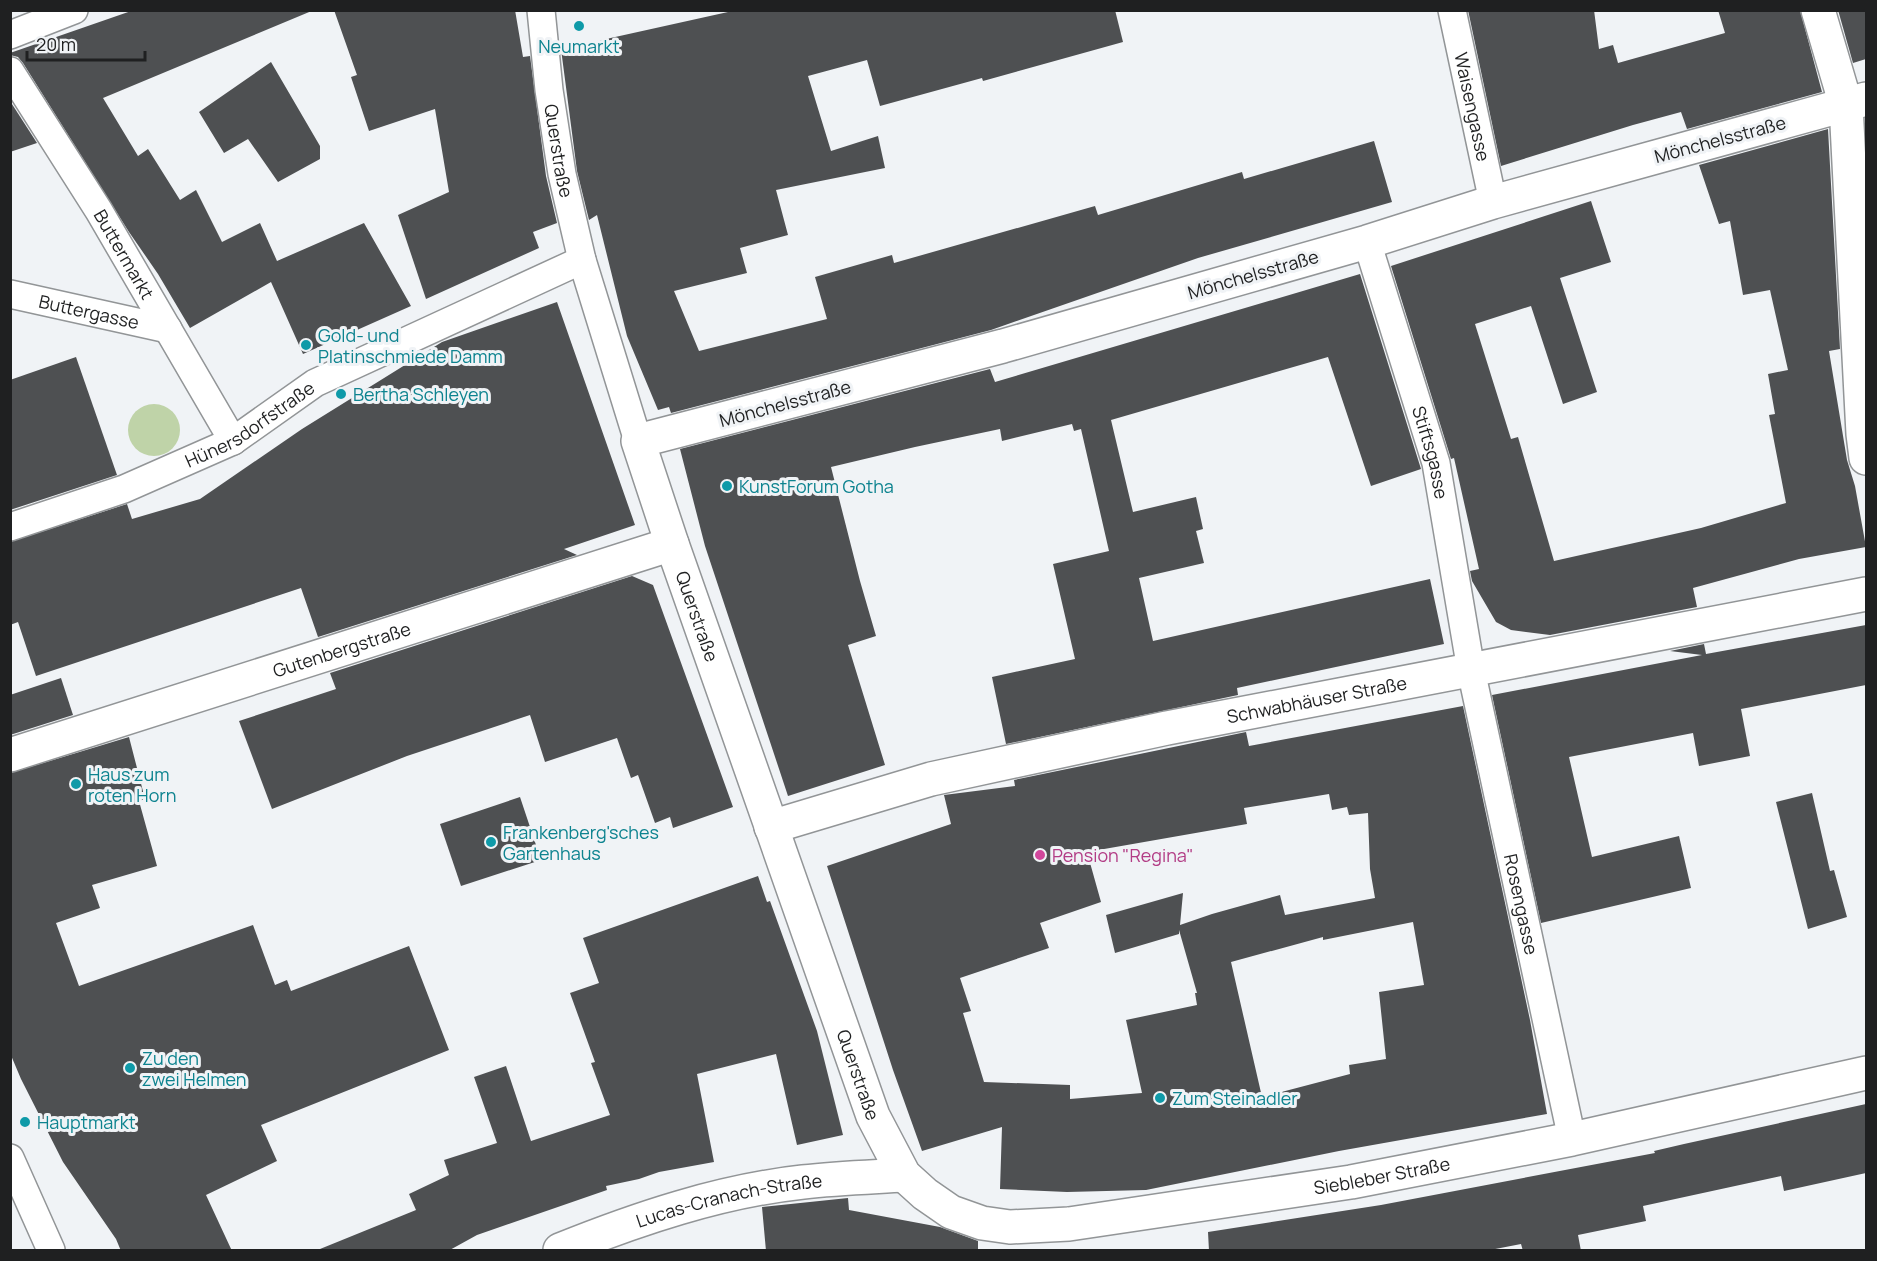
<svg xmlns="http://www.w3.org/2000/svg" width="1877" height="1261" font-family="Manrope,sans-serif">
<rect width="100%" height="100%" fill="#f0f3f6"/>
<circle fill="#bfd3a8" cx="154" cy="430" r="26"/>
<g fill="#4e5052" fill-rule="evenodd">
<path d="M 134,10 L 314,10 L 103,98 L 138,156 L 148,149 L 180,200 L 196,190 L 222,242 L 260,223 L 277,261 L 364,223 L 411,306 L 303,354 L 271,282 L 190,328 L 158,274 L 129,232 L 23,63 L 18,57 L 10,55 L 10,53 Z"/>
<path d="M 334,10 L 515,10 L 523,57 L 530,56 L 546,176 L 557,223 L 533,232 L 539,248 L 426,299 L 398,215 L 449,192 L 435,109 L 369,131 L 351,77 L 357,75 Z"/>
<path d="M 737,10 L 1115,10 L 1123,42 L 983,81 L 982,78 L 880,106 L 867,60 L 808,76 L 831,151 L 878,136 L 885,168 L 776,190 L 788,235 L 740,248 L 747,273 L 674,291 L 699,351 L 827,319 L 815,277 L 892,255 L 894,263 L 1095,206 L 1098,215 L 1242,172 L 1244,179 L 1374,141 L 1392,202 L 1198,258 L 991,330 L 671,413 L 669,407 L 658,410 L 627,336 L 597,215 L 589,220 L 577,171 L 561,49 Z"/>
<path d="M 1468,10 L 1594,10 L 1599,49 L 1613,45 L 1618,63 L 1725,33 L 1718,10 L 1800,10 L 1822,92 L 1687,129 L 1681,112 L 1633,125 L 1501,166 Z"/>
<path d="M 1838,10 L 1866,10 L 1866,59 L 1853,63 Z"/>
<path d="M 271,62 L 320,146 L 320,159 L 278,182 L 248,139 L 224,153 L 199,112 Z"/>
<path d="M 10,101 L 37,143 L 10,152 Z"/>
<path d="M 1828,129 L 1840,349 L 1829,351 L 1847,460 L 1855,486 L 1866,547 L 1799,559 L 1693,588 L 1697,607 L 1550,635 L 1511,630 L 1496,622 L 1472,581 L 1470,571 L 1479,569 L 1454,458 L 1451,459 L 1391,266 L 1591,201 L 1611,262 L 1560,278 L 1597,392 L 1563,404 L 1531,306 L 1475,324 L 1511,439 L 1518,437 L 1554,561 L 1701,528 L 1786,503 L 1769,415 L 1775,414 L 1768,374 L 1788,370 L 1770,290 L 1743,295 L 1730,221 L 1719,224 L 1699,165 Z"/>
<path d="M 1360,274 L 1421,469 L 1371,486 L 1328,357 L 1111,420 L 1133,512 L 1196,497 L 1203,529 L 1196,531 L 1204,563 L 1139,578 L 1153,641 L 1430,579 L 1444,644 L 1237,688 L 1238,695 L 1006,744 L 992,677 L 1075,659 L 1053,564 L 1109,551 L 1081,429 L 1074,431 L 1072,424 L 1002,441 L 1000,429 L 915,447 L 831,467 L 860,581 L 876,636 L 848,645 L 885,765 L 788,796 L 705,546 L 680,449 L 990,369 L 995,382 Z"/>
<path d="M 557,302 L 635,525 L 564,549 L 577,555 L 318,637 L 301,588 L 36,676 L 18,622 L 10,625 L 10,542 L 127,504 L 132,519 L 200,499 L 302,429 L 442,342 Z"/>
<path d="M 76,357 L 117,475 L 10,510 L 10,380 Z"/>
<path d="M 632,576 L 653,585 L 733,807 L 673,828 L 670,817 L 655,823 L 638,775 L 631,778 L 617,738 L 545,762 L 530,715 L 407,756 L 272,809 L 239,721 L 336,689 L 330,673 Z"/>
<path d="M 1866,625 L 1866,685 L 1741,709 L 1750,756 L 1699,766 L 1693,733 L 1569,757 L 1592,857 L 1679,836 L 1691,888 L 1541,923 L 1492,695 L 1702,655 L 1670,651 L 1704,644 L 1706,654 Z"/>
<path d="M 61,678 L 73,715 L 10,735 L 10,695 Z"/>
<path d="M 1463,706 L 1530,1020 L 1547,1114 L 1339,1151 L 1146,1190 L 1067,1192 L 1000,1189 L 1002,1127 L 922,1151 L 893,1070 L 827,866 L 951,824 L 944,795 L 1015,786 L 1014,780 L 1246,732 L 1249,746 ZM 1329,794 L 1332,810 L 1347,807 L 1349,815 L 1368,813 L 1370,869 L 1375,898 L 1285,915 L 1280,895 L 1212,914 L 1180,925 L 1183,893 L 1106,915 L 1115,953 L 1179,934 L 1179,930 L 1197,993 L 1195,993 L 1197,1005 L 1126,1020 L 1142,1093 L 1070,1099 L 1070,1085 L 984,1082 L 963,1013 L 971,1011 L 960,978 L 1049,948 L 1040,923 L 1101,902 L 1087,852 L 1247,824 L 1244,808 ZM 1413,922 L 1424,985 L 1379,992 L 1386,1059 L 1349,1065 L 1350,1074 L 1262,1097 L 1231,962 L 1323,937 L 1323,940 Z"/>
<path d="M 129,737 L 145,799 L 139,801 L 157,866 L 92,885 L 100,908 L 56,923 L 79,986 L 253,925 L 275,985 L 287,980 L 291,991 L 409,946 L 449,1050 L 261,1125 L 277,1161 L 206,1195 L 232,1251 L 121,1251 L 116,1239 L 63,1162 L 21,1079 L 10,1053 L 10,773 Z"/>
<path d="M 1812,793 L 1830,871 L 1834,870 L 1847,917 L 1808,929 L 1776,802 Z"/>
<path d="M 520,797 L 541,860 L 461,886 L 440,824 Z"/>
<path d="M 758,876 L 767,902 L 770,901 L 817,1031 L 843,1135 L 797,1145 L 776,1054 L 697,1074 L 714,1162 L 659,1172 L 639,1179 L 606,1186 L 607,1190 L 477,1235 L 448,1251 L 320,1251 L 320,1249 L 416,1210 L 409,1194 L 449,1175 L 444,1160 L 497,1143 L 474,1077 L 506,1066 L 531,1141 L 610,1115 L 591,1063 L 595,1062 L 570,993 L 599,983 L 583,938 Z"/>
<path d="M 1866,1104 L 1866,1173 L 1784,1191 L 1781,1176 L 1643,1206 L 1646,1221 L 1578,1235 L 1581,1251 L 1523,1251 L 1521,1244 L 1485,1251 L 1209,1251 L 1208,1232 L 1381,1205 L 1655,1153 L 1654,1151 L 1684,1144 Z"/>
<path d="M 848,1198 L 849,1210 L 940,1227 L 978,1241 L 978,1251 L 766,1251 L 762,1207 Z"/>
</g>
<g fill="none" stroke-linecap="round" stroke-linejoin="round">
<defs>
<g id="pedestrian">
<path id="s1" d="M 541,10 L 549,90 L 562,174 L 582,260 L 638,441"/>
<path id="s2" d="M 1452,10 L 1493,202"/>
<path d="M 10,35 L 74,10"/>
<path id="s3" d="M 10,71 L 99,211 L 233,441"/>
<path id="s4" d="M 1367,242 L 1436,463 L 1471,670 L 1572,1139"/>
<path id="s5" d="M 10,294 L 168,329"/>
<path id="s6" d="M 10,527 L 124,489 L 233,441 L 315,383 L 582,260"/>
<path d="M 10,1158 L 51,1250"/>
</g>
<g id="minor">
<path d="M 1818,10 L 1846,105 L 1863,434 L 1866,458"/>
<path id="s7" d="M 1866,99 L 1493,202 L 1367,242 L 1003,346 L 638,441 L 672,544 L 873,1116 L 904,1175 L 925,1194 L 951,1212 L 982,1223 L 1010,1227 L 1069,1224 L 1351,1182 L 1572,1139 L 1866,1073"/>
<path id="s8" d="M 10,755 L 672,544"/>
<path id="s9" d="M 771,827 L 931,779 L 1167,728 L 1866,594"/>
<path id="s10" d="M 560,1250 C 637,1219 720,1191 803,1182 C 837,1178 871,1177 904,1175"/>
</g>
</defs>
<use href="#pedestrian" stroke="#929597" stroke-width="30"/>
<use href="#minor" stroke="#929597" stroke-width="36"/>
<use href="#pedestrian" stroke="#fff" stroke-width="27"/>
<use href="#minor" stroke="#fff" stroke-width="33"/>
</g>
<g fill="#0f9aa8" stroke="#f0f3f6" stroke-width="2">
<circle cx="579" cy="26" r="6"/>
<circle cx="306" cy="345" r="6"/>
<circle cx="341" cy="394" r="6"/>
<circle cx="727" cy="486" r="6"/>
<circle cx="76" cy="784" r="6"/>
<circle cx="491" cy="842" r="6"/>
<circle cx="130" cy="1068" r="6"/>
<circle cx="1160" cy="1098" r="6"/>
<circle cx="25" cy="1122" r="6"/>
</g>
<circle fill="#d1479c" stroke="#f0f3f6" stroke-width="2" cx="1040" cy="855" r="6"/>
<g text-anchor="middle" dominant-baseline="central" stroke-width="6" stroke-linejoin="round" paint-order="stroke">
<g font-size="18" fill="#0d838f" stroke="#f0f3f6" text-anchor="start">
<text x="579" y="46" text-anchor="middle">Neumarkt</text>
<text x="318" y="335">Gold- und<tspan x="318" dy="21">Platinschmiede Damm</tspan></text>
<text x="353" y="394">Bertha Schleyen</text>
<text x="739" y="486">KunstForum Gotha</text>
<text x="88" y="774">Haus zum<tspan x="88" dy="21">roten Horn</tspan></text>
<text x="503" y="832">Frankenberg'sches<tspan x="503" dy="21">Gartenhaus</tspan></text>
<text x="142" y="1058">Zu den<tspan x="142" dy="21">zwei Helmen</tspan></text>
<text x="1172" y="1098">Zum Steinadler</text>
<text x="37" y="1122">Hauptmarkt</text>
</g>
<g font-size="18" fill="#1f2021" stroke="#f0f3f6">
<text stroke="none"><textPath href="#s2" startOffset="99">Waisengasse</textPath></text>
<text transform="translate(1720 139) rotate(-15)">Mönchelsstraße</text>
<text stroke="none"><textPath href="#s1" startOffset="142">Querstraße</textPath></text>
<text stroke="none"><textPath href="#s3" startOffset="216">Buttermarkt</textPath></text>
<text transform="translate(1253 274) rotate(-16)">Mönchelsstraße</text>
<text stroke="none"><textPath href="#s5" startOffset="81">Buttergasse</textPath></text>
<text transform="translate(785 403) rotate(-15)">Mönchelsstraße</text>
<text stroke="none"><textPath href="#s6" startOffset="262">Hünersdorfstraße</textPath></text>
<text stroke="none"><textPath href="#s4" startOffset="220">Stiftsgasse</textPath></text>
<text stroke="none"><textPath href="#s7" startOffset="1460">Querstraße</textPath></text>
<text stroke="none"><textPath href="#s8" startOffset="348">Gutenbergstraße</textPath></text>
<text stroke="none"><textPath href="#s9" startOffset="561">Schwabhäuser Straße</textPath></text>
<text stroke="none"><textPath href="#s4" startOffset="681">Rosengasse</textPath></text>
<text stroke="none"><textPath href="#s7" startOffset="1946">Querstraße</textPath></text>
<text stroke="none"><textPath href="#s7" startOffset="2553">Siebleber Straße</textPath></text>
<text stroke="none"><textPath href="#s10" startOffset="177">Lucas-Cranach-Straße</textPath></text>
</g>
<g font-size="18" fill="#b23c85" stroke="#f0f3f6" text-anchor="start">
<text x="1052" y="855">Pension "Regina"</text>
</g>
</g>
<rect width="1877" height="1261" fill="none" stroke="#1f2021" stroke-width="24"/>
<path d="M27 51v9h118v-9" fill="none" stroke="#1f2021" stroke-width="3"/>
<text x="36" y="51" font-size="18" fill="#1f2021" stroke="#f0f3f6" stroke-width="4.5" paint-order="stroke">20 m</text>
</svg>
